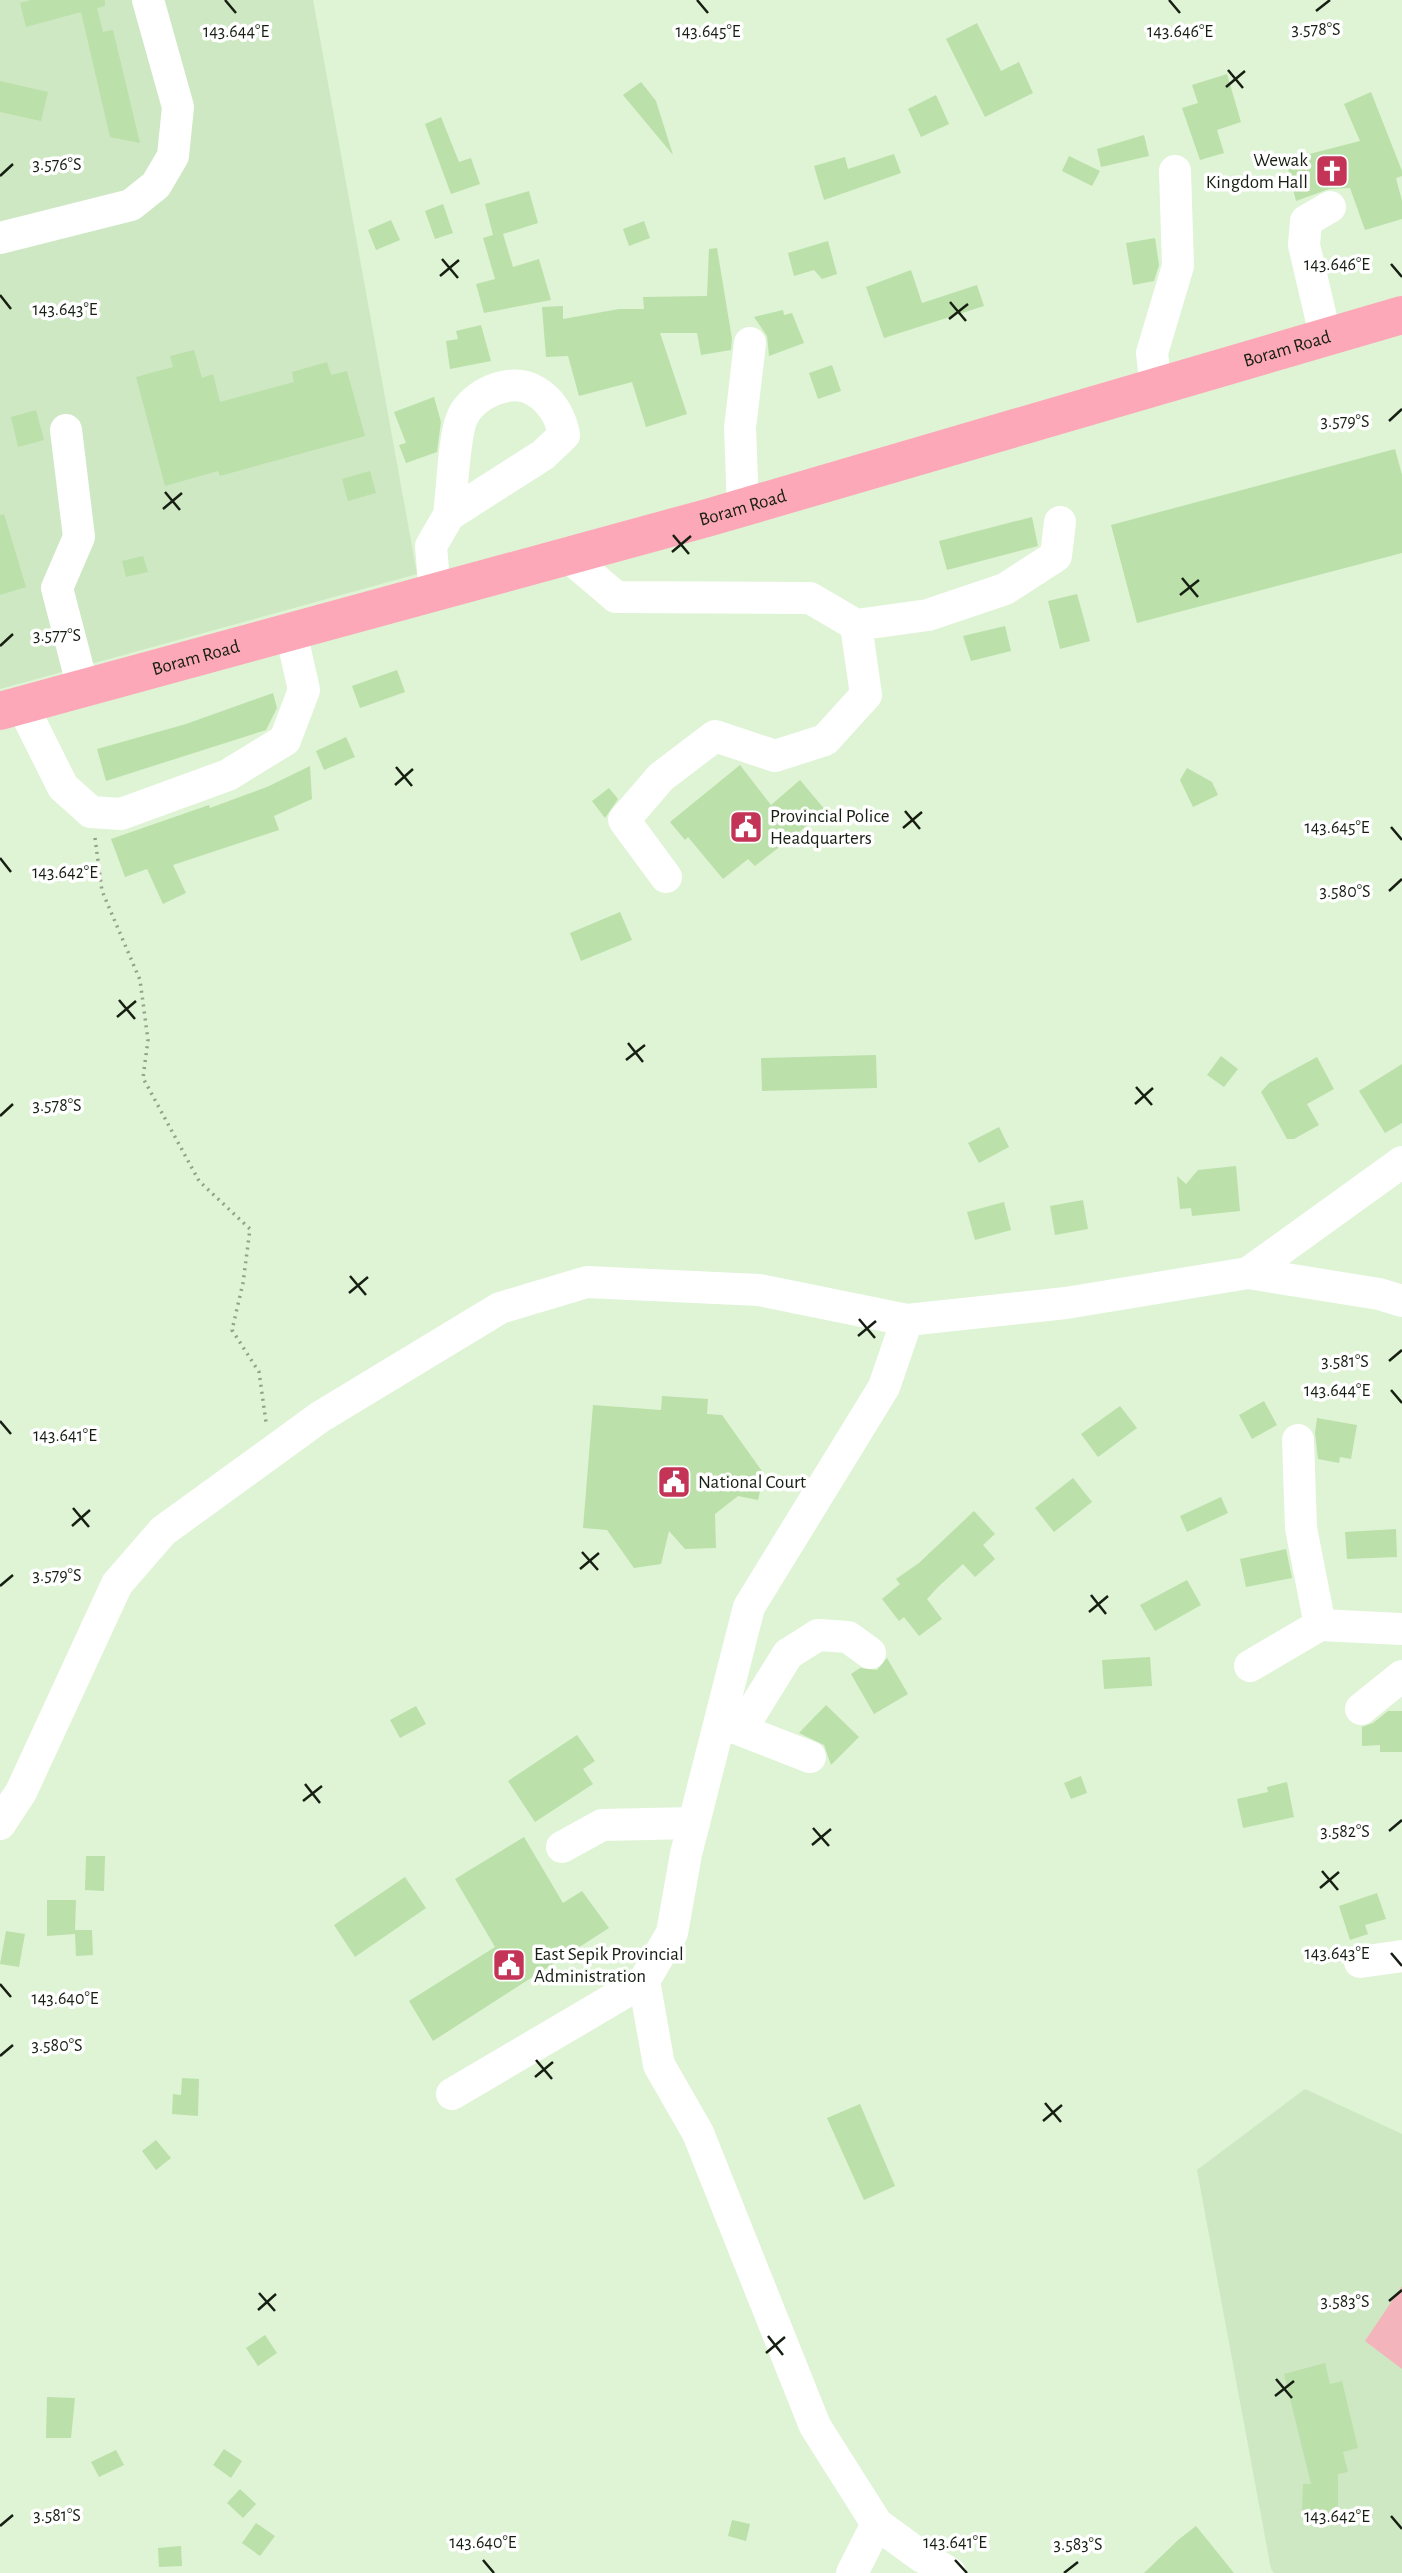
<svg xmlns="http://www.w3.org/2000/svg" width="1402" height="2573" font-family="'Alegreya Sans',sans-serif">
<rect width="100%" height="100%" fill="#def4d5"/>
<g fill="#cee8c3">
<path d="M 0,0 L 313,0 L 417,574 L 0,689 Z"/>
<path d="M 1305,2089 L 1402,2134 L 1402,2573 L 1274,2573 L 1271,2569 L 1197,2170 Z"/>
</g>
<path fill="#f3b4bb" d="M 1402,2286 L 1402,2369 L 1365,2341 Z"/>
<g fill="#bbe0aa">
<path d="M 31,0 L 105,0 L 105,6 L 97,8 L 103,32 L 113,30 L 140,143 L 110,137 L 81,12 L 26,27 L 20,3 Z"/>
<path d="M 977,23 L 1001,71 L 1019,62 L 1033,93 L 985,117 L 946,39 Z"/>
<path d="M 1227,74 L 1241,122 L 1217,130 L 1224,153 L 1200,160 L 1182,108 L 1198,103 L 1192,85 Z"/>
<path d="M 0,81 L 48,92 L 41,121 L 0,112 Z"/>
<path d="M 641,82 L 656,101 L 673,155 L 623,95 Z"/>
<path d="M 1371,92 L 1402,171 L 1402,176 L 1396,178 L 1402,201 L 1402,219 L 1365,230 L 1350,188 L 1329,189 L 1296,201 L 1286,160 L 1360,141 L 1344,104 Z"/>
<path d="M 936,95 L 949,124 L 921,137 L 908,109 Z"/>
<path d="M 441,117 L 459,162 L 471,158 L 480,184 L 451,194 L 425,124 Z"/>
<path d="M 1144,135 L 1149,156 L 1101,167 L 1097,149 Z"/>
<path d="M 894,154 L 901,173 L 824,200 L 814,166 L 845,157 L 848,169 Z"/>
<path d="M 1069,156 L 1100,171 L 1092,186 L 1062,171 Z"/>
<path d="M 529,191 L 538,223 L 503,234 L 513,267 L 539,259 L 551,300 L 484,313 L 476,284 L 495,279 L 483,238 L 493,235 L 485,204 Z"/>
<path d="M 443,204 L 453,233 L 435,239 L 425,211 Z"/>
<path d="M 391,220 L 400,240 L 376,250 L 368,230 Z"/>
<path d="M 644,221 L 650,238 L 629,246 L 623,229 Z"/>
<path d="M 1155,238 L 1159,265 L 1154,281 L 1133,285 L 1126,243 Z"/>
<path d="M 828,241 L 837,274 L 822,279 L 814,270 L 794,276 L 788,253 Z"/>
<path d="M 717,248 L 732,339 L 731,350 L 701,355 L 697,333 L 660,333 L 687,414 L 646,427 L 632,382 L 579,396 L 568,356 L 546,357 L 542,307 L 563,306 L 563,319 L 619,309 L 644,309 L 643,297 L 707,296 L 709,249 Z"/>
<path d="M 911,270 L 922,303 L 977,285 L 984,306 L 884,338 L 866,287 Z"/>
<path d="M 783,310 L 784,315 L 792,313 L 804,343 L 769,356 L 767,336 L 754,317 Z"/>
<path d="M 481,325 L 491,361 L 450,369 L 446,341 L 458,339 L 456,331 Z"/>
<path d="M 194,350 L 202,378 L 213,374 L 220,402 L 294,382 L 292,372 L 327,362 L 331,375 L 347,371 L 365,436 L 220,476 L 218,471 L 165,486 L 136,377 L 173,367 L 170,356 Z"/>
<path d="M 832,365 L 841,391 L 818,399 L 809,373 Z"/>
<path d="M 434,397 L 441,422 L 437,452 L 406,463 L 399,445 L 406,443 L 394,412 Z"/>
<path d="M 36,410 L 44,440 L 18,447 L 11,417 Z"/>
<path d="M 1395,449 L 1402,475 L 1402,553 L 1137,623 L 1111,525 Z"/>
<path d="M 370,471 L 376,493 L 348,501 L 342,479 Z"/>
<path d="M 4,514 L 26,587 L 0,595 L 0,515 Z"/>
<path d="M 1032,517 L 1038,546 L 947,570 L 939,541 Z"/>
<path d="M 143,556 L 148,572 L 126,577 L 122,561 Z"/>
<path d="M 1077,594 L 1090,641 L 1060,649 L 1048,601 Z"/>
<path d="M 1005,626 L 1011,651 L 971,661 L 963,636 Z"/>
<path d="M 397,670 L 405,692 L 360,708 L 352,686 Z"/>
<path d="M 273,693 L 277,708 L 266,730 L 106,781 L 97,749 L 186,724 Z"/>
<path d="M 346,737 L 355,757 L 324,770 L 316,751 Z"/>
<path d="M 740,765 L 771,805 L 800,780 L 826,811 L 755,866 L 748,859 L 723,879 L 688,837 L 685,840 L 670,822 Z"/>
<path d="M 310,766 L 312,799 L 274,816 L 279,830 L 173,865 L 186,893 L 163,904 L 147,869 L 125,877 L 111,839 L 209,805 L 210,808 L 267,787 Z"/>
<path d="M 1187,768 L 1212,782 L 1218,795 L 1193,807 L 1180,780 Z"/>
<path d="M 609,788 L 618,799 L 605,818 L 592,801 Z"/>
<path d="M 620,912 L 632,940 L 581,961 L 570,933 Z"/>
<path d="M 876,1055 L 877,1088 L 762,1091 L 761,1058 Z"/>
<path d="M 1221,1056 L 1238,1069 L 1224,1087 L 1207,1075 Z"/>
<path d="M 1317,1057 L 1334,1089 L 1307,1104 L 1319,1125 L 1294,1139 L 1287,1139 L 1261,1092 L 1269,1083 Z"/>
<path d="M 1402,1064 L 1402,1123 L 1385,1133 L 1359,1091 Z"/>
<path d="M 999,1127 L 1009,1147 L 979,1163 L 968,1143 Z"/>
<path d="M 1236,1166 L 1240,1211 L 1192,1216 L 1191,1208 L 1180,1209 L 1177,1176 L 1186,1184 L 1198,1170 Z"/>
<path d="M 1083,1200 L 1088,1229 L 1055,1235 L 1050,1206 Z"/>
<path d="M 1004,1202 L 1011,1230 L 975,1240 L 967,1212 Z"/>
<path d="M 662,1396 L 708,1399 L 707,1414 L 722,1415 L 764,1474 L 758,1500 L 738,1496 L 715,1514 L 716,1548 L 685,1549 L 669,1531 L 661,1564 L 634,1568 L 607,1530 L 583,1528 L 593,1405 L 661,1410 Z"/>
<path d="M 1264,1401 L 1277,1425 L 1252,1439 L 1239,1415 Z"/>
<path d="M 1120,1406 L 1137,1428 L 1098,1457 L 1081,1434 Z"/>
<path d="M 1317,1418 L 1357,1425 L 1351,1459 L 1340,1457 L 1339,1463 L 1318,1459 L 1315,1433 Z"/>
<path d="M 1073,1478 L 1092,1502 L 1054,1532 L 1035,1508 Z"/>
<path d="M 1221,1497 L 1228,1513 L 1187,1532 L 1180,1516 Z"/>
<path d="M 974,1511 L 995,1534 L 983,1545 L 995,1559 L 975,1577 L 963,1564 L 938,1587 L 927,1599 L 942,1619 L 919,1636 L 904,1617 L 899,1621 L 882,1599 L 900,1584 L 896,1579 L 919,1563 Z"/>
<path d="M 1396,1529 L 1397,1557 L 1347,1559 L 1345,1532 Z"/>
<path d="M 1286,1549 L 1292,1578 L 1246,1587 L 1240,1559 Z"/>
<path d="M 1187,1580 L 1201,1605 L 1155,1631 L 1140,1605 Z"/>
<path d="M 1150,1657 L 1152,1686 L 1104,1689 L 1102,1660 Z"/>
<path d="M 887,1658 L 908,1694 L 874,1714 L 851,1674 L 860,1668 L 877,1670 Z"/>
<path d="M 826,1705 L 859,1737 L 831,1765 L 824,1745 L 799,1733 Z"/>
<path d="M 416,1706 L 426,1724 L 400,1738 L 390,1720 Z"/>
<path d="M 1388,1711 L 1402,1711 L 1402,1752 L 1380,1752 L 1380,1745 L 1362,1746 L 1362,1727 L 1373,1723 Z"/>
<path d="M 577,1735 L 595,1761 L 583,1769 L 593,1784 L 535,1822 L 508,1781 Z"/>
<path d="M 1081,1776 L 1087,1793 L 1071,1799 L 1064,1783 Z"/>
<path d="M 1287,1782 L 1294,1817 L 1243,1828 L 1237,1799 L 1268,1792 L 1267,1787 Z"/>
<path d="M 524,1837 L 563,1903 L 582,1891 L 609,1928 L 433,2041 L 409,2001 L 495,1947 L 455,1879 Z"/>
<path d="M 86,1856 L 105,1856 L 104,1891 L 85,1890 Z"/>
<path d="M 405,1877 L 426,1908 L 355,1957 L 334,1925 Z"/>
<path d="M 1377,1893 L 1386,1919 L 1365,1925 L 1368,1934 L 1350,1940 L 1339,1906 Z"/>
<path d="M 47,1900 L 76,1900 L 75,1930 L 92,1930 L 93,1955 L 76,1956 L 75,1934 L 47,1936 Z"/>
<path d="M 6,1931 L 25,1934 L 19,1967 L 0,1964 Z"/>
<path d="M 182,2078 L 199,2079 L 198,2116 L 172,2114 L 173,2094 L 181,2095 Z"/>
<path d="M 860,2104 L 895,2186 L 864,2200 L 827,2118 Z"/>
<path d="M 156,2140 L 171,2158 L 156,2170 L 142,2151 Z"/>
<path d="M 265,2335 L 277,2353 L 258,2366 L 246,2348 Z"/>
<path d="M 1325,2363 L 1330,2384 L 1342,2381 L 1358,2448 L 1343,2452 L 1348,2472 L 1338,2474 L 1338,2516 L 1302,2515 L 1303,2484 L 1311,2484 L 1284,2374 Z"/>
<path d="M 47,2397 L 75,2398 L 71,2438 L 46,2438 Z"/>
<path d="M 224,2449 L 242,2461 L 231,2478 L 213,2465 Z"/>
<path d="M 116,2450 L 124,2465 L 99,2477 L 91,2462 Z"/>
<path d="M 240,2489 L 256,2504 L 243,2518 L 227,2503 Z"/>
<path d="M 732,2520 L 750,2524 L 746,2541 L 728,2536 Z"/>
<path d="M 256,2523 L 275,2536 L 260,2556 L 242,2543 Z"/>
<path d="M 1196,2526 L 1234,2573 L 1144,2573 L 1178,2540 Z"/>
<path d="M 181,2546 L 182,2566 L 159,2567 L 158,2548 Z"/>
</g>
<g fill="none" stroke-linecap="round" stroke-linejoin="round">
<path stroke="#91a18a" stroke-width="3.5" stroke-dasharray="2 5" stroke-linecap="butt" d="M 95,838 L 102,891 L 140,980 L 148,1040 L 143,1078 L 199,1181 L 250,1229 L 243,1283 L 232,1330 L 259,1372 L 266,1422"/>
<g stroke="#fff" stroke-width="32">
<path d="M 0,238 L 131,205 L 156,185 L 173,156 L 178,107 L 148,0"/>
<path d="M 1326,339 L 1304,245 L 1306,221 L 1330,207"/>
<path d="M 1156,388 L 1152,353 L 1178,266 L 1175,171"/>
<path d="M 66,430 L 79,537 L 57,588 L 83,688"/>
<path d="M 743,508 L 740,428 L 750,343"/>
<path d="M 568,556 L 616,597 L 810,598 L 856,625 L 866,695 L 825,740 L 775,756 L 715,736 L 661,777 L 624,820 L 666,877"/>
<path d="M 435,593 L 431,546 L 449,515 L 543,455 L 564,435 C 561,417 551,400 535,391 C 511,376 472,394 462,418 C 454,436 452,493 449,515"/>
<path d="M 856,625 L 928,615 L 1005,589 L 1056,556 L 1060,522"/>
<path d="M 22,705 L 63,787 L 91,812 L 121,814 L 228,775 L 285,740 L 304,690 L 291,632"/>
<path d="M 1248,1273 L 1402,1162"/>
<path d="M 907,1320 L 884,1387 L 749,1607 L 686,1854 L 672,1933 L 644,1981 L 659,2065 L 698,2133 L 815,2426 L 877,2524 L 921,2556 L 950,2573"/>
<path d="M 1298,1440 L 1301,1528 L 1320,1625"/>
<path d="M 1250,1666 L 1320,1625 L 1402,1629"/>
<path d="M 1361,1709 L 1402,1676"/>
<path d="M 720,1722 L 810,1757"/>
<path d="M 732,1727 L 752,1712 L 788,1654 L 818,1635 L 848,1637 L 870,1653"/>
<path d="M 0,1824 L 21,1792 L 117,1584 L 163,1531 L 320,1417 L 500,1308 L 587,1282 L 759,1290 L 907,1320 L 1066,1303 L 1248,1273 L 1379,1294 L 1402,1301"/>
<path d="M 562,1847 L 602,1825 L 694,1823"/>
<path d="M 1360,1962 L 1402,1956"/>
<path d="M 452,2094 L 644,1981"/>
<path d="M 852,2573 L 877,2524"/>
</g>
<path stroke="#fda8b8" stroke-width="38" id="s1" d="M 0,711 L 707,518 L 1402,315"/>
</g>
<path fill="none" stroke="#171f13" stroke-width="2.5" d="M 225,0 L 236,13M 697,0 L 708,13M 1169,0 L 1180,13M 1316,11 L 1330,0M 1228,70 L 1243,88M 1226,87 L 1245,71M 0,176 L 13,164M 442,259 L 458,278M 1391,264 L 1402,277M 440,276 L 459,260M 0,295 L 11,309M 950,302 L 966,321M 949,319 L 968,304M 1389,421 L 1402,409M 165,492 L 180,510M 163,509 L 182,493M 673,535 L 689,554M 672,552 L 691,536M 1182,578 L 1198,597M 1180,595 L 1199,580M 0,646 L 13,634M 396,767 L 412,786M 395,785 L 413,769M 905,811 L 920,829M 1391,827 L 1402,840M 903,828 L 922,812M 0,858 L 11,872M 1389,891 L 1402,879M 119,1000 L 135,1019M 117,1017 L 136,1001M 628,1043 L 643,1062M 626,1060 L 645,1045M 1136,1087 L 1152,1105M 1135,1104 L 1153,1088M 0,1116 L 13,1104M 350,1276 L 366,1295M 349,1293 L 368,1277M 859,1319 L 875,1338M 858,1336 L 876,1321M 1389,1361 L 1402,1350M 1391,1390 L 1402,1403M 0,1421 L 11,1434M 73,1508 L 89,1527M 72,1526 L 90,1510M 582,1552 L 598,1570M 580,1569 L 599,1553M 0,1586 L 13,1575M 1091,1595 L 1106,1614M 1089,1612 L 1108,1596M 305,1784 L 320,1803M 303,1801 L 322,1786M 813,1828 L 829,1846M 1389,1831 L 1402,1820M 812,1845 L 831,1829M 1322,1871 L 1338,1890M 1320,1888 L 1339,1872M 1391,1953 L 1402,1966M 0,1984 L 11,1997M 0,2056 L 13,2045M 536,2060 L 552,2079M 535,2077 L 553,2062M 1045,2103 L 1061,2122M 1043,2121 L 1062,2105M 259,2293 L 275,2311M 1389,2301 L 1402,2290M 258,2310 L 276,2294M 768,2336 L 783,2355M 766,2353 L 785,2337M 1276,2379 L 1292,2398M 1275,2396 L 1294,2381M 1391,2516 L 1402,2529M 0,2526 L 13,2515M 483,2560 L 494,2573M 955,2560 L 967,2573M 1064,2573 L 1078,2562"/>
<defs>
<symbol id="church-square" viewBox="-11 -11 22 22"><rect x="-9" y="-9" width="18" height="18" rx="4" fill="#c33457" stroke="#fff"/><path d="M-1.2-6h2.4v3.5h3.3v2.4h-3.3V6h-2.4V-.1h-3.3v-2.4h3.3Z" fill="#fff"/></symbol>
<symbol id="civic-square" viewBox="-11 -11 22 22"><rect x="-9" y="-9" width="18" height="18" rx="4" fill="#c33457" stroke="#fff"/><path d="M-.6-6.5H3V-4.5H.6V-3L4-1V1h2V6H-6V1h2V-1L-.6-3ZM-1.2 2.5V6h2.4V2.5Z" fill="#fff"/></symbol>
</defs>
<g fill-rule="evenodd">
<use href="#church-square" x="1313" y="152" width="38" height="38"/>
<use href="#civic-square" x="727" y="808" width="38" height="38"/>
<use href="#civic-square" x="655" y="1463" width="38" height="38"/>
<use href="#civic-square" x="490" y="1946" width="38" height="38"/>
</g>
<g text-anchor="middle" dominant-baseline="central" stroke-width="7" stroke-linejoin="round" paint-order="stroke">
<g font-size="19" fill="#171f13" stroke="#fff" text-anchor="start">
<text x="1308" y="160" text-anchor="end">Wewak<tspan x="1308" dy="22">Kingdom Hall</tspan></text>
<text x="770" y="816">Provincial Police<tspan x="770" dy="22">Headquarters</tspan></text>
<text x="698" y="1482">National Court</text>
<text x="534" y="1954">East Sepik Provincial<tspan x="534" dy="22">Administration</tspan></text>
</g>
<g font-size="19" fill="#171f13" stroke="#fff">
<text stroke="none"><textPath href="#s1" startOffset="1337">Boram Road</textPath></text>
<text stroke="none"><textPath href="#s1" startOffset="770">Boram Road</textPath></text>
<text stroke="none"><textPath href="#s1" startOffset="203">Boram Road</textPath></text>
</g>
</g>
<g font-size="18" text-anchor="middle" fill="#171f13" stroke="#fff" stroke-width="7" stroke-linejoin="round" paint-order="stroke">
<text x="1316" y="35">3.578°S</text>
<text x="236" y="37">143.644°E</text>
<text x="1180" y="37">143.646°E</text>
<text x="708" y="37">143.645°E</text>
<text x="57" y="170">3.576°S</text>
<text x="1337" y="270">143.646°E</text>
<text x="65" y="315">143.643°E</text>
<text x="1345" y="427">3.579°S</text>
<text x="57" y="641">3.577°S</text>
<text x="1337" y="833">143.645°E</text>
<text x="65" y="878">143.642°E</text>
<text x="1345" y="897">3.580°S</text>
<text x="57" y="1111">3.578°S</text>
<text x="1345" y="1367">3.581°S</text>
<text x="1337" y="1396">143.644°E</text>
<text x="65" y="1441">143.641°E</text>
<text x="57" y="1581">3.579°S</text>
<text x="1345" y="1837">3.582°S</text>
<text x="1337" y="1959">143.643°E</text>
<text x="65" y="2004">143.640°E</text>
<text x="57" y="2051">3.580°S</text>
<text x="1345" y="2307">3.583°S</text>
<text x="57" y="2521">3.581°S</text>
<text x="1337" y="2522">143.642°E</text>
<text x="483" y="2548">143.640°E</text>
<text x="955" y="2548">143.641°E</text>
<text x="1078" y="2550">3.583°S</text>
</g>
</svg>
